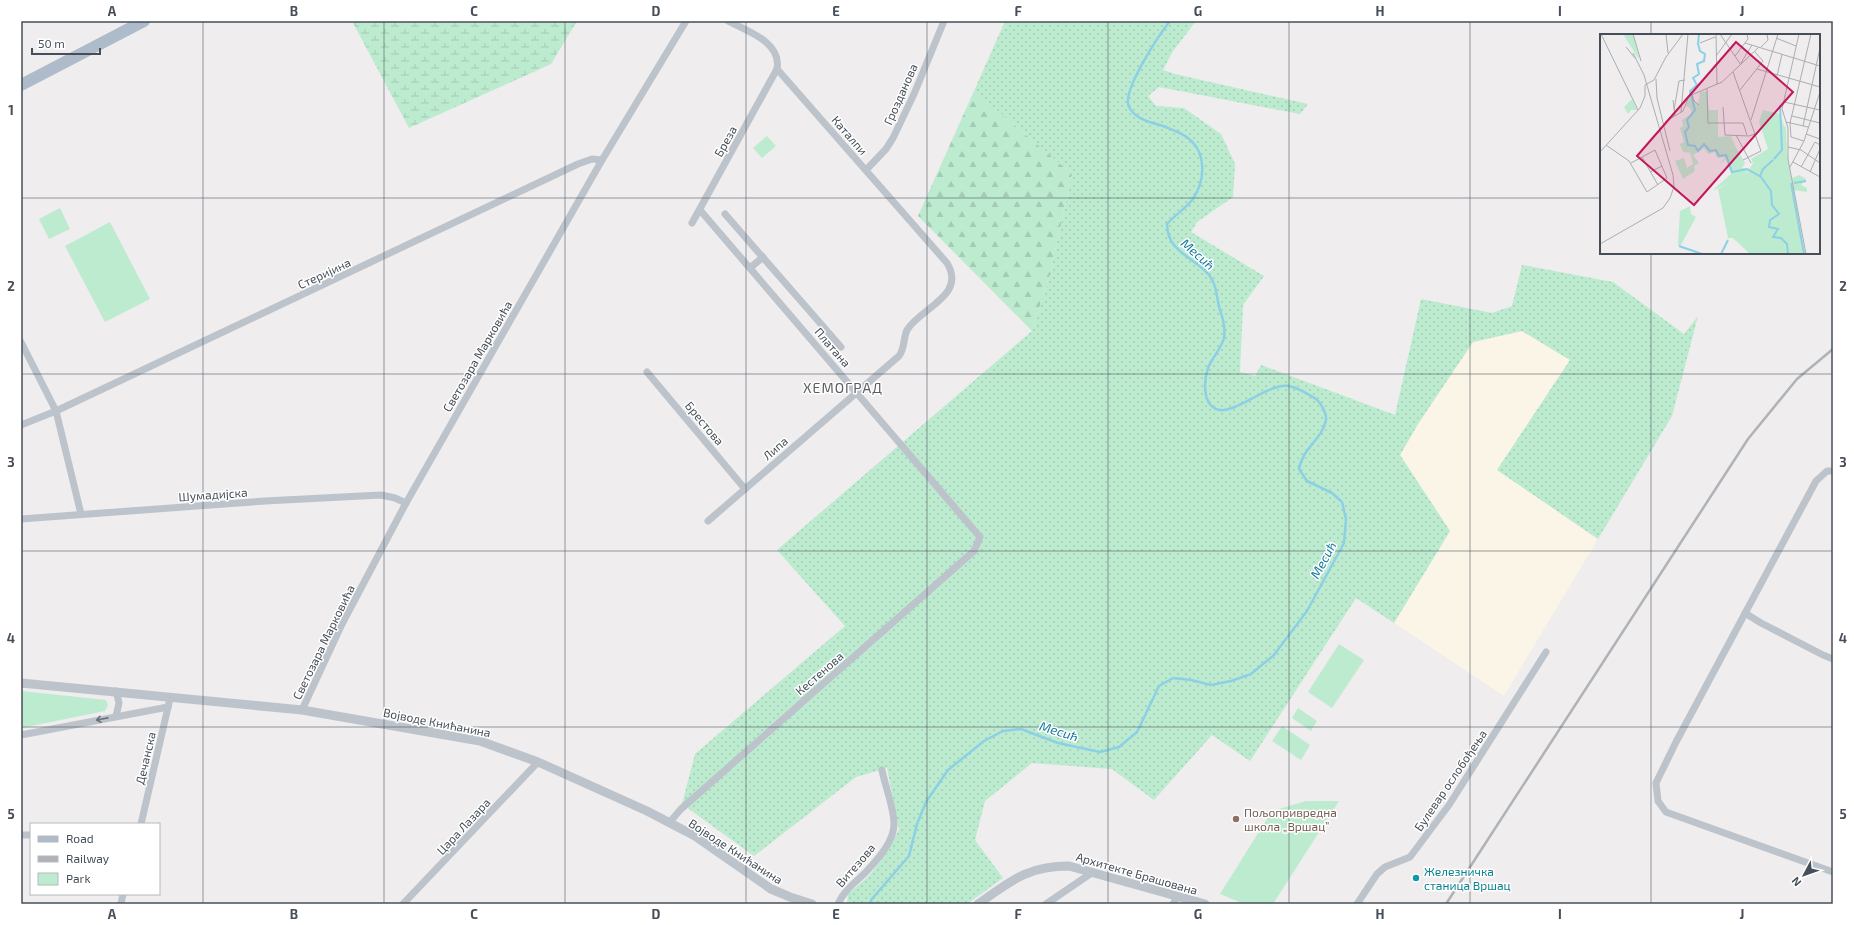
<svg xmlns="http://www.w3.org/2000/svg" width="1854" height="925" font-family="'Exo 2',sans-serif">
<defs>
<pattern id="grass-dots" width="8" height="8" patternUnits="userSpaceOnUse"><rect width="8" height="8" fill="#bdebd0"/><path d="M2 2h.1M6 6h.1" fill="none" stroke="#a4cbb5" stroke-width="1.8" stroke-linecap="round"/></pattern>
<pattern id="forest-firs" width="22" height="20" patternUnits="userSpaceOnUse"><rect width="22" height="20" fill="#bdebd0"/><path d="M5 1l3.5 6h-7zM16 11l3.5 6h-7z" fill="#a4cbb5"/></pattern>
<pattern id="wetland-marsh" width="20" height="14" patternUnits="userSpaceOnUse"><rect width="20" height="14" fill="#bdebd0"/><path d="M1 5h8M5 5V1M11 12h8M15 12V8" fill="none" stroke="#a4cbb5"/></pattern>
</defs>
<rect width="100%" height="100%" fill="#efeded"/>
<path fill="#faf5e6" d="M 1522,331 L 1570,360 L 1497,470 L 1598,539 L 1504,696 L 1394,623 L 1450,531 L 1400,455 L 1418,424 L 1473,342 Z"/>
<path fill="url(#grass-dots)" d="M 1005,21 L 1196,21 L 1173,51 L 1163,70 L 1175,74 L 1308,104 L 1300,114 L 1159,87 L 1148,96 L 1156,106 L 1184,108 L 1221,134 L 1235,164 L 1233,197 L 1197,222 L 1191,232 L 1264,276 L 1243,305 L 1240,372 L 1255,376 L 1261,365 L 1395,415 L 1421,299 L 1492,313 L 1512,306 L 1522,265 L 1613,282 L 1684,334 L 1698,316 L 1672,416 L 1598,539 L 1497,470 L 1570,360 L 1522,331 L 1473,342 L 1418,424 L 1400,455 L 1450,531 L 1394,623 L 1356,598 L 1250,761 L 1212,735 L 1154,800 L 1112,769 L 1032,763 L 985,801 L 975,840 L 1003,878 L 967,904 L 847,904 L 848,894 L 869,876 L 888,851 L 899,829 L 887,768 L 856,777 L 754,856 L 682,804 L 695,754 L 845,626 L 777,550 L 1032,331 L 1050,274 L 1072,174 L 974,91 Z"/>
<path fill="url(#forest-firs)" d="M 974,91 L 1072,174 L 1050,274 L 1032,331 L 918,216 Z"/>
<path fill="url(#wetland-marsh)" d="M 352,21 L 577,21 L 551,64 L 409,128 Z"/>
<g fill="#bdebd0">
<path d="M 767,136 L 776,146 L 762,158 L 753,148 Z"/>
<path d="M 60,208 L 70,229 L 49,239 L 39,219 Z"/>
<path d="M 110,222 L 150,299 L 105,322 L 65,246 Z"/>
<path d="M 1339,644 L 1364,660 L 1332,708 L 1308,692 Z"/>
<path d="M 21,691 L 106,700 L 108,705 L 105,711 L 21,728 Z"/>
<path d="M 1298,708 L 1317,721 L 1311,731 L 1292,718 Z"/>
<path d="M 1282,726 L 1310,745 L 1301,760 L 1272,741 Z"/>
<path d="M 1306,801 L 1339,801 L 1273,904 L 1244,904 L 1220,894 L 1272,811 Z"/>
</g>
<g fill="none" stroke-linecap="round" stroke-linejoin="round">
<path stroke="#8cd0e6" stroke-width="2.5" d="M 872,904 L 871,900 L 909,856 L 917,824 L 926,802 L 948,770 L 984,741 L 1003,731 L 1021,729 L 1058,743 L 1100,752 L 1119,747 L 1137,732 L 1159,686 L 1173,678 L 1191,680 L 1211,685 L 1231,681 L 1251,674 L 1274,655 L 1307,611 L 1344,543 L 1346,519 L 1342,502 L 1332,493 L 1307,481 L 1299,469 C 1303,447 1322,440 1326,420 C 1327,414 1321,403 1316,399 C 1308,394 1299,388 1289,386 C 1268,382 1233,417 1216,409 C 1202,403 1204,380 1208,368 C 1212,358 1221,349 1224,338 C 1225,334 1224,325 1223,320 C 1222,316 1220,311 1219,306 C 1216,295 1217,285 1209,275 C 1193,256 1167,252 1167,224 C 1174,216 1186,208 1193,199 C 1206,179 1207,150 1185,136 C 1179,132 1170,129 1163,126 C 1150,122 1136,120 1129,107 C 1121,92 1159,35 1170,21"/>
<g stroke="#bcc3cb" stroke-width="7">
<path d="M 866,170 L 886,149 L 893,138 L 914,94 L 944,21"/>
<path d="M 725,214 L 841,347"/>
<path d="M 692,223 L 777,69 C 782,42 747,31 728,21"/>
<path d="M 750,268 L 763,257"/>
<path d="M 21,342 L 56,411 L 81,514"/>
<path d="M 647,372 L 745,489"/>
<path d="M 21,425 L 56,411 L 578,164 L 592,159 L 602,160"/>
<path d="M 1833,471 L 1827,471 L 1816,481 L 1808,496 L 1676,742 L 1656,783 L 1658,801 L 1666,812 L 1833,872"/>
<path d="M 21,519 L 265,501 L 381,495 L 395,498 L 406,503"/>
<path d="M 708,521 L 899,356 C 905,348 903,339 907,330 C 920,308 967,296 947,263 L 777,69"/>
<path d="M 1745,613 L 1761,623 L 1823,655 L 1833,659"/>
<path d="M 302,710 L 342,624 L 406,503 L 602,160 L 686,21"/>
<path d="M 116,716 L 119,703 L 116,691"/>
<path d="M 21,735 L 168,707"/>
<path d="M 669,823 L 681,809 L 974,551 L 980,537 L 700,210"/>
<path d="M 141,824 L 169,703"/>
<path d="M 21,835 L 31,835"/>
<path d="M 121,904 L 123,894"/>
<path d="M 403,904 L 538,762"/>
<path d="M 838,904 C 844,890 856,882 866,872 C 877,860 894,842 894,824 C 894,808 885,786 882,770"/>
<path d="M 1046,904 L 1093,872"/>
<path d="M 1173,904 L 1177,897"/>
<path d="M 1357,904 L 1377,874 L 1385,867 L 1410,857 L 1449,805 L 1546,652"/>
</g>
<g stroke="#bcc3cb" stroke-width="9">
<path d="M 21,683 L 302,710 L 480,741 L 538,762 L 647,811 L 695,836 L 771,889 L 790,897 L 812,904"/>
<path d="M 978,904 C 1011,881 1027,866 1069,866 L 1205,904"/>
</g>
<path stroke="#aebbca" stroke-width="12" d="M 21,85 L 144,21"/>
<path stroke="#afb2b7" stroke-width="2.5" d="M 1446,904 L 1748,439 L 1797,379 L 1833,349"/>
</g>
<defs><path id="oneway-shaft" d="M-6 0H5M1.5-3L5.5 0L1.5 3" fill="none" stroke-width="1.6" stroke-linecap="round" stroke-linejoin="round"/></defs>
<use stroke="#69727b" href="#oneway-shaft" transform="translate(102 719) rotate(169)"/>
<path fill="none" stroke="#464f59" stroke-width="1" stroke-opacity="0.55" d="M 203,21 L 203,904M 384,21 L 384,904M 565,21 L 565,904M 746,21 L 746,904M 927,21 L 927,904M 1108,21 L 1108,904M 1289,21 L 1289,904M 1470,21 L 1470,904M 1651,21 L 1651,35M 21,198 L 1601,198M 1819,198 L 1833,198M 1651,253 L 1651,904M 21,374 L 1833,374M 21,551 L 1833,551M 21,727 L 1833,727"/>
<circle fill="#8d6e63" stroke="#fff" stroke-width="1.5" cx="1236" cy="819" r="4"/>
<circle fill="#0f9aa8" stroke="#fff" stroke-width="1.5" cx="1416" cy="878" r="4"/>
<g text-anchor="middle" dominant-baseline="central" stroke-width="3" stroke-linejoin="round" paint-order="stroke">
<g font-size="12" fill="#464f59" stroke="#fff">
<text transform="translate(900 94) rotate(-66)">Грозданова</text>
<text transform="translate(850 135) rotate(49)">Каталпи</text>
<text transform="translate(725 141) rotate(-61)">Бреза</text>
<text transform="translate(324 273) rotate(-25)">Стеријина</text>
<text transform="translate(833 347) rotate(49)">Платана</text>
<text transform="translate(477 356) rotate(-60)">Светозара Марковића</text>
<text transform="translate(705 423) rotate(50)">Брестова</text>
<text transform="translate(775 448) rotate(-41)">Липа</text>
<text transform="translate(213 494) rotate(-4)">Шумадијска</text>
<text transform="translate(323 642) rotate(-64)">Светозара Марковића</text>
<text transform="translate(819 673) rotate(-41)">Кестенова</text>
<text transform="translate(437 722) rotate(11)">Војводе Книћанина</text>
<text transform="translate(145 758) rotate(-77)">Дечанска</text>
<text transform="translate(1450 780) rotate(-56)">Булевар ослобођења</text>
<text transform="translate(463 826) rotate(-47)">Цара Лазара</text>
<text transform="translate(736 851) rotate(33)">Војводе Книћанина</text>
<text transform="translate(855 865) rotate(-49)">Витезова</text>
<text transform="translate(1137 873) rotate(16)">Архитекте Брашована</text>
</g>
<g font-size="12" fill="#785e54" stroke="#fff" text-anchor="start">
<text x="1244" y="812">Пољопривредна<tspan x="1244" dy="14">школа „Вршац”</tspan></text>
</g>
<g font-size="12" fill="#0d838f" stroke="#fff" text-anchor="start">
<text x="1424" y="871">Железничка<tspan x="1424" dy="14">станица Вршац</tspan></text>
</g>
<g font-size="13" font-style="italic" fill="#147c9d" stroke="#fff">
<text transform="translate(1198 254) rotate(41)">Месић</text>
<text transform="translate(1323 560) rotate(-62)">Месић</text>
<text transform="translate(1059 731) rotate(17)">Месић</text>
</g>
<g font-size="14" letter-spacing="1" fill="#5a5d61" stroke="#fff">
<text x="843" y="387">ХЕМОГРАД</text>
</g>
</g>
<g transform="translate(1600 34)">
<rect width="220" height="220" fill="#efeded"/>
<path d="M 23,0 L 33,0 L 39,24 L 38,24 ZM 107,57 L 109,76 L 118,76 L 118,103 L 125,114 L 135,112 L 145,129 L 142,134 L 151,135 L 139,144 L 112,157 L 131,140 L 126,125 L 117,132 L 126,123 L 117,124 L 115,118 L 108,120 L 104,114 L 93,121 L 99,129 L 94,132 L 95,137 L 83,145 L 75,127 L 84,124 L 87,134 L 93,130 L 90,119 L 83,118 L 80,110 L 84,108 L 80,94 L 83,92 L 82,86 L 91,80 L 91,75 L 86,72 L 89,63 L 92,61 L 94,68 L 98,71 L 100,58 ZM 32,65 L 37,76 L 31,76 L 28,80 L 24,73 ZM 199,141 L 206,145 L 201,151 L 207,154 L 207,158 L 194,156 L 192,144 Z" fill="#bdebd0"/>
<path d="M 131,102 L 135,112 L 125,114 L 117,103 Z" fill="#bdebd0"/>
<path d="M 163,76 L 180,80 L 184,92 L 186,93 L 187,119 L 205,220 L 150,220 L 133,204 L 128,204 L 118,155 L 148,138 L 153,129 L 151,125 L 168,115 L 159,88 Z" fill="#bdebd0"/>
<path d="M 90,172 L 91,180 L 96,183 L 81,211 L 78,211 L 80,177 Z" fill="#bdebd0"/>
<path fill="none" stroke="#8cd0e6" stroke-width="2" d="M 99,0 L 98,10 L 100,17 L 105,20 L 104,27 L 97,30 L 99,40 L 93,44 L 97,51 L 90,57 L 95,76 L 87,86 L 89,93 L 85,98 L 88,111 L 95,112 L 98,117 L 104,110 L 110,117 L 116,116 L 119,122 L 126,121 L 132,138 L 147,135 L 161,143 L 171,157 L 172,171 L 179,180 L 170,186 L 169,193 L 178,195 L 173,203 L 181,204 L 187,210 L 188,220M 174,125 L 182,116 L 180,71M 160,142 L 163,135 L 173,126M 191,149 L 204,220M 194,149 L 206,147M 79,212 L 102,220M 121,220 L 128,206"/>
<path fill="none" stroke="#abaeb2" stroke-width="1" d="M 1,0 L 38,76M 33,0 L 41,27M 66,0 L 68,19M 116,0 L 117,50M 120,0 L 141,31M 199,0 L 182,75 L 188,94 L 188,125 L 206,220M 176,4 L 196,12M 100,9 L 115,3M 145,9 L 220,32M 26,13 L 35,24M 161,13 L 168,6 L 167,0M 116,22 L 132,0M 135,22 L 148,5 L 147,0M 141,29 L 152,11M 157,35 L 220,53M 133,38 L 161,117 L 143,126M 177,42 L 182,20M 56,45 L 57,64 L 70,117M 107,55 L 108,89 L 143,89M 140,56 L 163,27 L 155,18M 92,60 L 94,67 L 99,71M 73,66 L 75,82M 184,68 L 220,76M 123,73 L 125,101 L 149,102 L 155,100M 74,76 L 79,47 L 85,46M 81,78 L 88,0M 192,82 L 220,89M 151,86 L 178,0M 65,88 L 83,77 L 89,62 L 122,48 L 159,13M 186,88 L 208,93M 143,89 L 147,101M 203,92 L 220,14M 206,100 L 220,105M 136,101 L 151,129M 204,107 L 191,103 L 190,89 L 211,0M 6,111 L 29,127 L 47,158 L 67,144 L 55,116 L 31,129M 188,113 L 201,116 L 220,129M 0,118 L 40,74 L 45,62 L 45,51 L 54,46 L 66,23 L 83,0M 42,123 L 58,151M 193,128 L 220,143M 190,133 L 204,107 L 220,58M 201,133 L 215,108 L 220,111M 50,138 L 62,132M 210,138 L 220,115M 0,210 L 63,174 L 70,164 L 74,153 L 73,141 L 44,41 L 33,19"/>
<path fill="#c2185b" fill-opacity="0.15" stroke="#c2185b" stroke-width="2" d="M 136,8 L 193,58 L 94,171 L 37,122 Z"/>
<rect width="220" height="220" fill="none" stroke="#464f59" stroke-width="2"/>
</g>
<rect width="1854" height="925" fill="none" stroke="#ffffff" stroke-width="44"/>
<rect x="30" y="823" width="130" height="72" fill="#ffffff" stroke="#b5b9bd"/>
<rect x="38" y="836" width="20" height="6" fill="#aebbca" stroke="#b5b9bd"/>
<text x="66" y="843" font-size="12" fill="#464f59">Road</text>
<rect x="38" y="856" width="20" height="6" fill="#afb2b7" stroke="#b5b9bd"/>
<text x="66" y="863" font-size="12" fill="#464f59">Railway</text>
<rect x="38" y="873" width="20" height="12" fill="#bdebd0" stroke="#b5b9bd"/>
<text x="66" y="883" font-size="12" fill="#464f59">Park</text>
<g transform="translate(1804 875) rotate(229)" stroke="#ffffff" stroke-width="3" paint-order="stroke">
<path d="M0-3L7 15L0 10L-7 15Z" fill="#464f59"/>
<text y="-6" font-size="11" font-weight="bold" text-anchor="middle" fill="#464f59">N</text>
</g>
<path d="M32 48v6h68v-6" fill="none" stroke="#464f59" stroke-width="2"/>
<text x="38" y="48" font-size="12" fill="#464f59" stroke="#ffffff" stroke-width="3" paint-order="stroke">50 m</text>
<rect x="22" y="22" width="1810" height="881" fill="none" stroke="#464f59" stroke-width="1.5"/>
<g font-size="13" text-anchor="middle" font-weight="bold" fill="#464f59">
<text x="112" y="16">A</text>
<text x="294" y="16">B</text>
<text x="474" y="16">C</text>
<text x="656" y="16">D</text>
<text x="836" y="16">E</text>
<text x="1018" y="16">F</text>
<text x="1198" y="16">G</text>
<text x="1380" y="16">H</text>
<text x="1560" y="16">I</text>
<text x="1742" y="16">J</text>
<text x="11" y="115">1</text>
<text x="1843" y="115">1</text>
<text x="11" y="291">2</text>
<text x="1843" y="291">2</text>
<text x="11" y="467">3</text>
<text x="1843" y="467">3</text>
<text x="11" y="643">4</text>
<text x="1843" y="643">4</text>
<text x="11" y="819">5</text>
<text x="1843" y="819">5</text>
<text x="112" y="919">A</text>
<text x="294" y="919">B</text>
<text x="474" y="919">C</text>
<text x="656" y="919">D</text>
<text x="836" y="919">E</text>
<text x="1018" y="919">F</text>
<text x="1198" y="919">G</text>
<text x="1380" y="919">H</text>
<text x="1560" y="919">I</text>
<text x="1742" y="919">J</text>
</g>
</svg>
